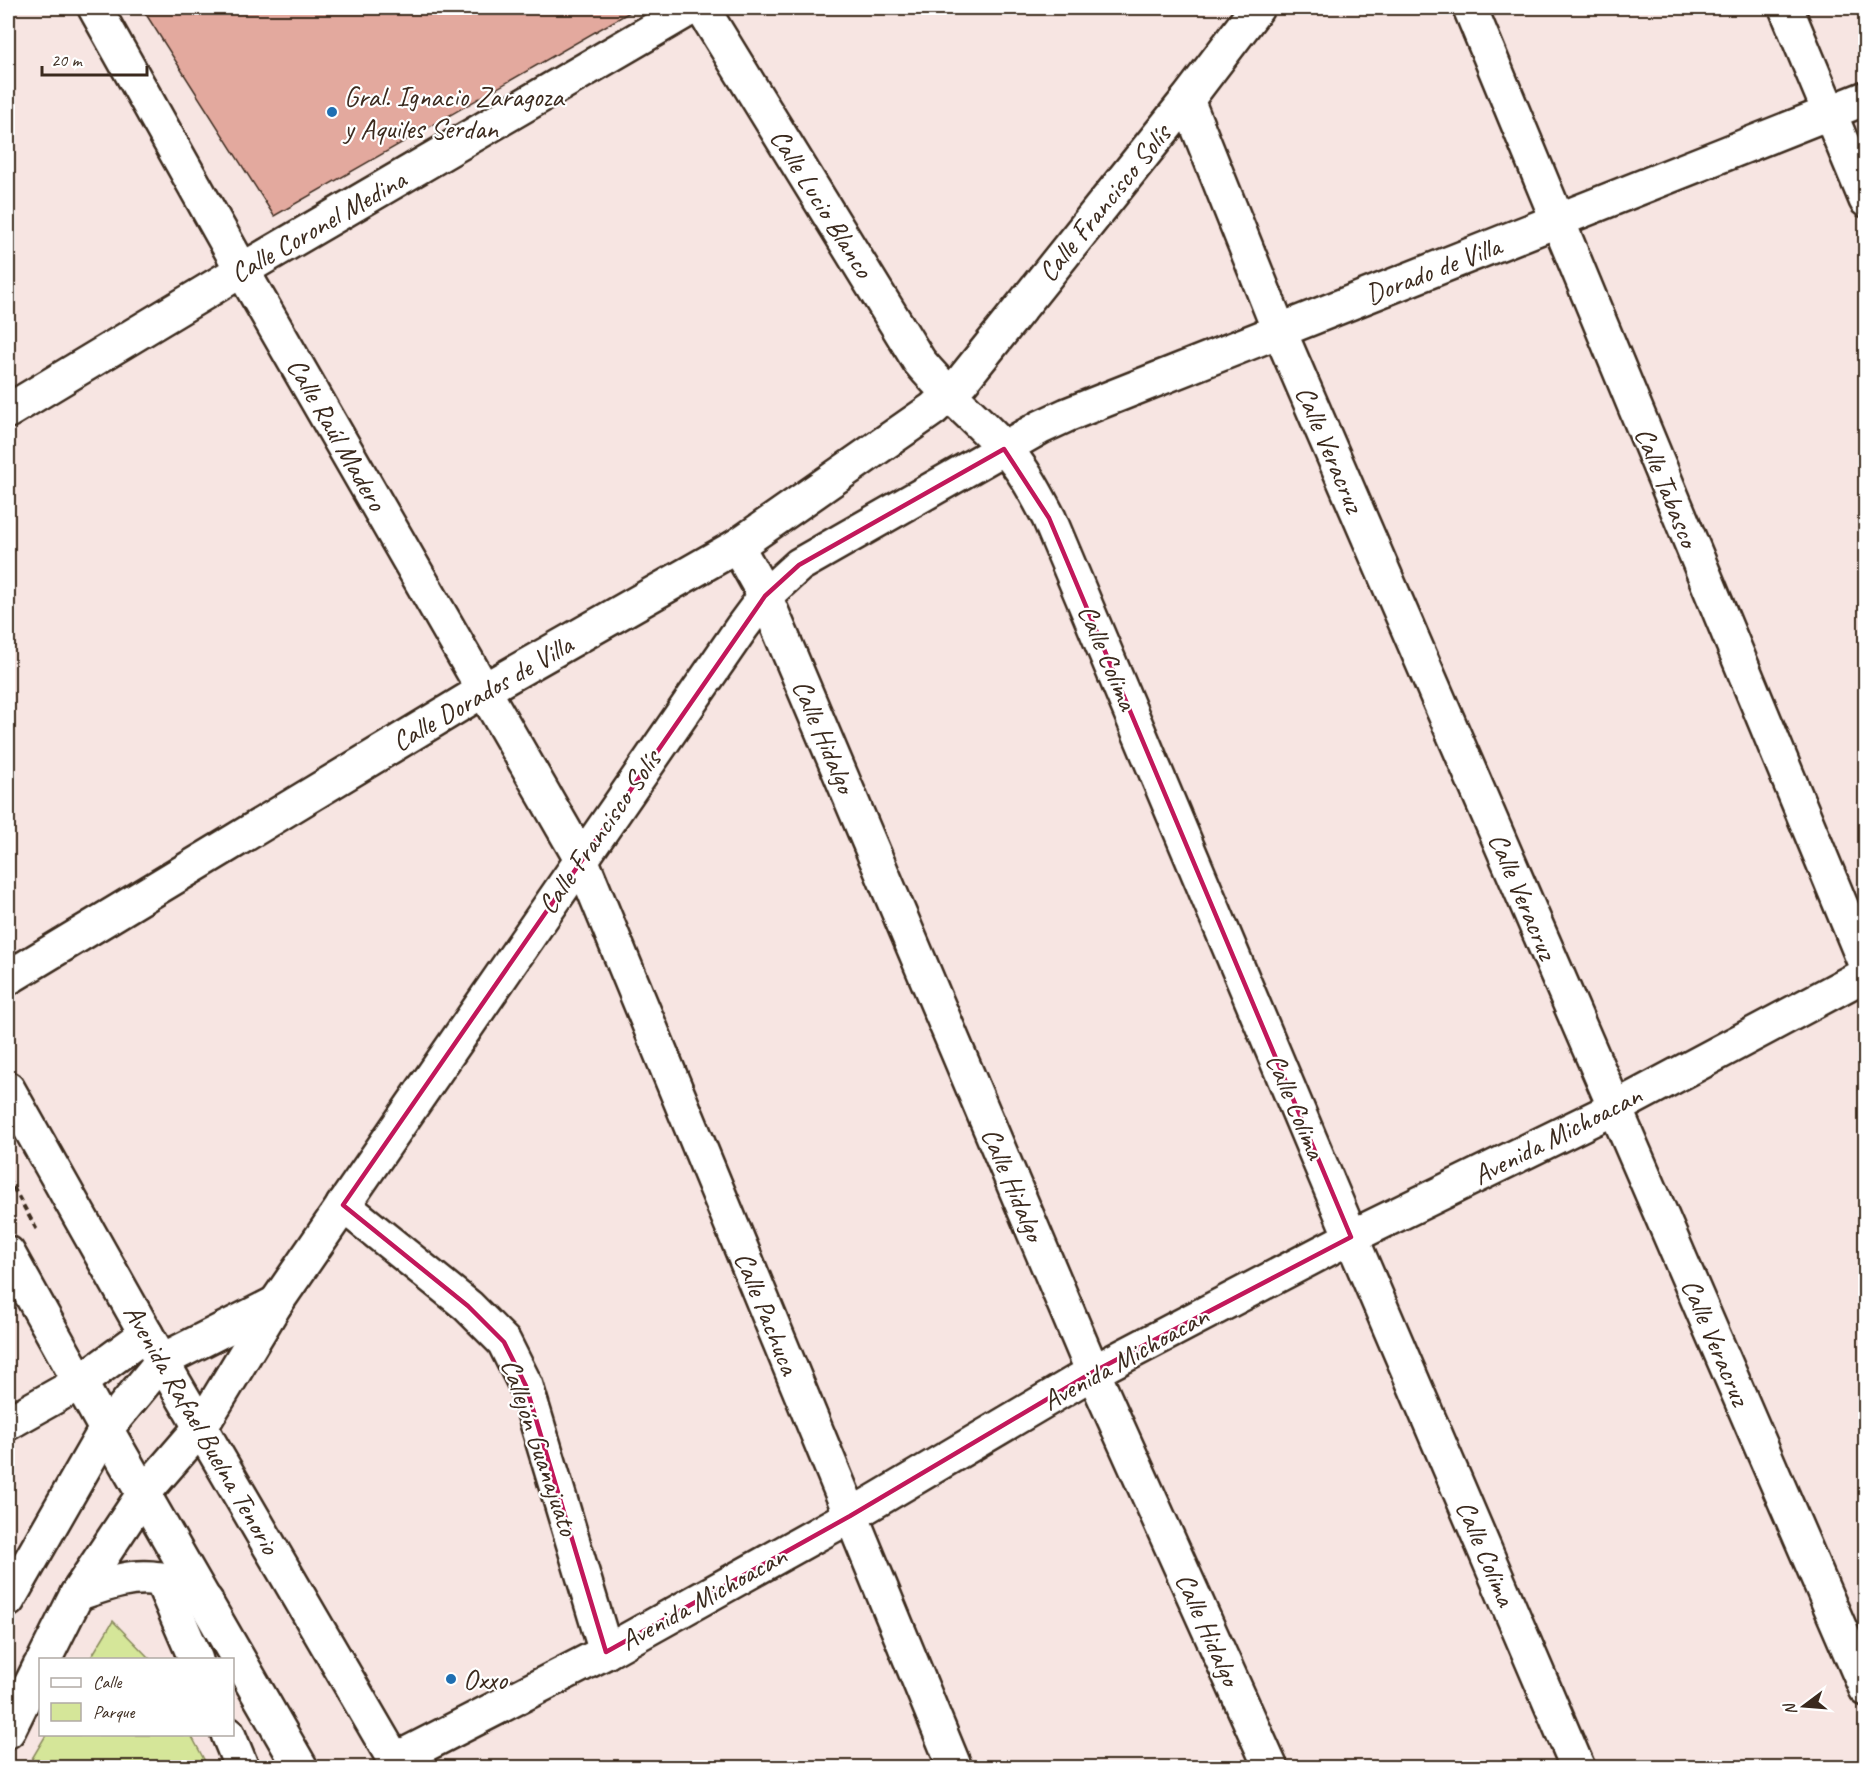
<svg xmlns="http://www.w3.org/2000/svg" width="1873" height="1775" font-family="Caveat,sans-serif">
<rect width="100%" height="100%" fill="#f7e5e2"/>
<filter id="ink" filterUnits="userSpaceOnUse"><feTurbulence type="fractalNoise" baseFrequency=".0167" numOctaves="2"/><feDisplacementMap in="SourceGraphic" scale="12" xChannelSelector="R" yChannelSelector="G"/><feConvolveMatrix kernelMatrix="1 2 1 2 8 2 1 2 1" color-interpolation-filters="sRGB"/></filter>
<g filter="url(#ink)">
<g fill="#d5e699" stroke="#88885c" stroke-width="1.5">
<path d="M 113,1621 L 150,1659 L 90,1659 Z"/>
<path d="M 46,1735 L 191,1735 L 208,1767 L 27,1767 Z"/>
</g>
<path fill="#e3a99e" stroke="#3b2a1e" stroke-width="1.5" d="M 142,8 L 637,8 L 274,216 Z"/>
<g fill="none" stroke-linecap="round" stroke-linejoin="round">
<defs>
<g id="minor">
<path d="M 95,8 L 242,270 L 581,859 L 955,1768"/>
<path d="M 702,8 L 919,361 C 945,393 976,418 1004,448 C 1023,468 1036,493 1049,518 L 1351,1237 L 1578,1768"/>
<path d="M 1470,8 L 1866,966"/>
<path d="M 1786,8 L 1866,200"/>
<path d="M 1187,100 L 1279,330 L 1866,1689"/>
<path d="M 8,411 L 242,270 L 691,8"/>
<path d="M 737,546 L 765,596 L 1093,1372 L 1271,1768"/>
<path d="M 8,978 L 484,690 L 737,546 L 933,409 L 962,381 L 1187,100 L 1257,8"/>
<path d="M 343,1205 L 468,1306 L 504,1342 L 526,1386 L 606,1652"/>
<path d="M 163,1360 L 276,1303"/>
<path d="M 8,1423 L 79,1383 L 146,1334"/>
<path d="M 201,1427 L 276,1303 L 742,627 L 765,596 L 799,565 L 1041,427 L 1067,415 L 1866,98"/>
<path d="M 161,1579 L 196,1660"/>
<path d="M 228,1734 L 242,1768"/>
<path d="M 395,1760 L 606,1652 L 850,1516 L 1093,1372 L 1351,1237 L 1615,1108 L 1866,974"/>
</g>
<g id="major">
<path d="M 8,1089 L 146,1334 L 399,1768"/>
<path d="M 8,1253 L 106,1429 L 301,1768"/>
<path d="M 77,1594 C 103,1585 131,1574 159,1579 C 175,1582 192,1594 206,1601"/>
<path d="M 8,1600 L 106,1429 L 163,1360"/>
<path d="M 44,1660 L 77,1594 L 144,1493 L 201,1427"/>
<path d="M 8,1731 L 40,1666"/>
</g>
</defs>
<use href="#minor" stroke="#3b2a1e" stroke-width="38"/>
<use href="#major" stroke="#3b2a1e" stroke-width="38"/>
<path stroke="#3b2a1e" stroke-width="4" stroke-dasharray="6 4.5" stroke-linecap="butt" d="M 8,1178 L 38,1232"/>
<use href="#minor" stroke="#fff" stroke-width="33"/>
<use href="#major" stroke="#fff" stroke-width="33"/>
</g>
</g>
<path fill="none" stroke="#c2185b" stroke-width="4.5" stroke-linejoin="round" d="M 1004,449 L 1049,518 L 1351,1237 L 1093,1372 L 850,1516 L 606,1652 L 526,1386 L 504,1342 L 468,1306 L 343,1205 L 765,596 L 799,565 Z"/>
<g fill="#1f6fb2" stroke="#fff" stroke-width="2">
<circle cx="332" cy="112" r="6"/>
<circle cx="451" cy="1679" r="6"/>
</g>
<g text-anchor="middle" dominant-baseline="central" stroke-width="4.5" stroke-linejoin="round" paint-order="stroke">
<g font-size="28" fill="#3b2a1e" stroke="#fff" text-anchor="start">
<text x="344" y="96">Gral. Ignacio Zaragoza<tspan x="344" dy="32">y Aquiles Serdan</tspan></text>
<text x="463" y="1679">Oxxo</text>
</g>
<g font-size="28" fill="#3b2a1e" stroke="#fff">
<text transform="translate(822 203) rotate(58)">Calle Lucio Blanco</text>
<text transform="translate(1104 203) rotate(-51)">Calle Francisco Solís</text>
<text transform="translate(318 226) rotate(-30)">Calle Coronel Medina</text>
<text transform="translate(1433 270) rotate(-21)">Dorado de Villa</text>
<text transform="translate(337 434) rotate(60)">Calle Raúl Madero</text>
<text transform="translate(1330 449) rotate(67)">Calle Veracruz</text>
<text transform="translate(1667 487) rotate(68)">Calle Tabasco</text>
<text transform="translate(1108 657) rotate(67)">Calle Colima</text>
<text transform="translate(482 693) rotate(-30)">Calle Dorados de Villa</text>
<text transform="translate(824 736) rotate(67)">Calle Hidalgo</text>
<text transform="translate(599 832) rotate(-55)">Calle Francisco Solís</text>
<text transform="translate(1523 896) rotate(67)">Calle Veracruz</text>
<text transform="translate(1296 1106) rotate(67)">Calle Colima</text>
<text transform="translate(1557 1135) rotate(-27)">Avenida Michoacan</text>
<text transform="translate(1013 1184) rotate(67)">Calle Hidalgo</text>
<text transform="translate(767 1313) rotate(68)">Calle Pachuca</text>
<text transform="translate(1716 1342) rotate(67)">Calle Veracruz</text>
<text transform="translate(1125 1358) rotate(-29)">Avenida Michoacan</text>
<text transform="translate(202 1429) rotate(60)">Avenida Rafael Buelna Tenorio</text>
<text transform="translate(540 1447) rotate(71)">Callejón Guanajuato</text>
<text transform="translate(1486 1553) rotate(67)">Calle Colima</text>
<text transform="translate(703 1598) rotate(-29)">Avenida Michoacan</text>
<text transform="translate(1208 1629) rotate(66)">Calle Hidalgo</text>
</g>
</g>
<rect width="1873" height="1775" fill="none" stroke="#fff" stroke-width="30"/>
<rect x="15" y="15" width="1843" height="1745" fill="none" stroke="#3b2a1e" stroke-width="2" filter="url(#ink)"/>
<rect x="39" y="1658" width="195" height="78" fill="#ffffff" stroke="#b1aaa5" stroke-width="1.5"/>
<rect x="51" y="1678" width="30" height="9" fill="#ffffff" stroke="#b1aaa5" stroke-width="1.5"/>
<text x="93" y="1688" font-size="18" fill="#3b2a1e">Calle</text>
<rect x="51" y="1703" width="30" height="18" fill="#d5e699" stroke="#b1aaa5" stroke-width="1.5"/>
<text x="93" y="1718" font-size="18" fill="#3b2a1e">Parque</text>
<g transform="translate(1804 1706) rotate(254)" stroke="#ffffff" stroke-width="4.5" paint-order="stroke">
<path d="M0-4.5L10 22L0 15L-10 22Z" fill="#3b2a1e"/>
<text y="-9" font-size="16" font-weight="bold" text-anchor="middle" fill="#3b2a1e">N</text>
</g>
<path d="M42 66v9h105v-9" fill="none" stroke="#3b2a1e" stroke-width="3"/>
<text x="51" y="66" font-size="18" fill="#3b2a1e" stroke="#ffffff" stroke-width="4.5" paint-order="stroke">20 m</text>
</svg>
